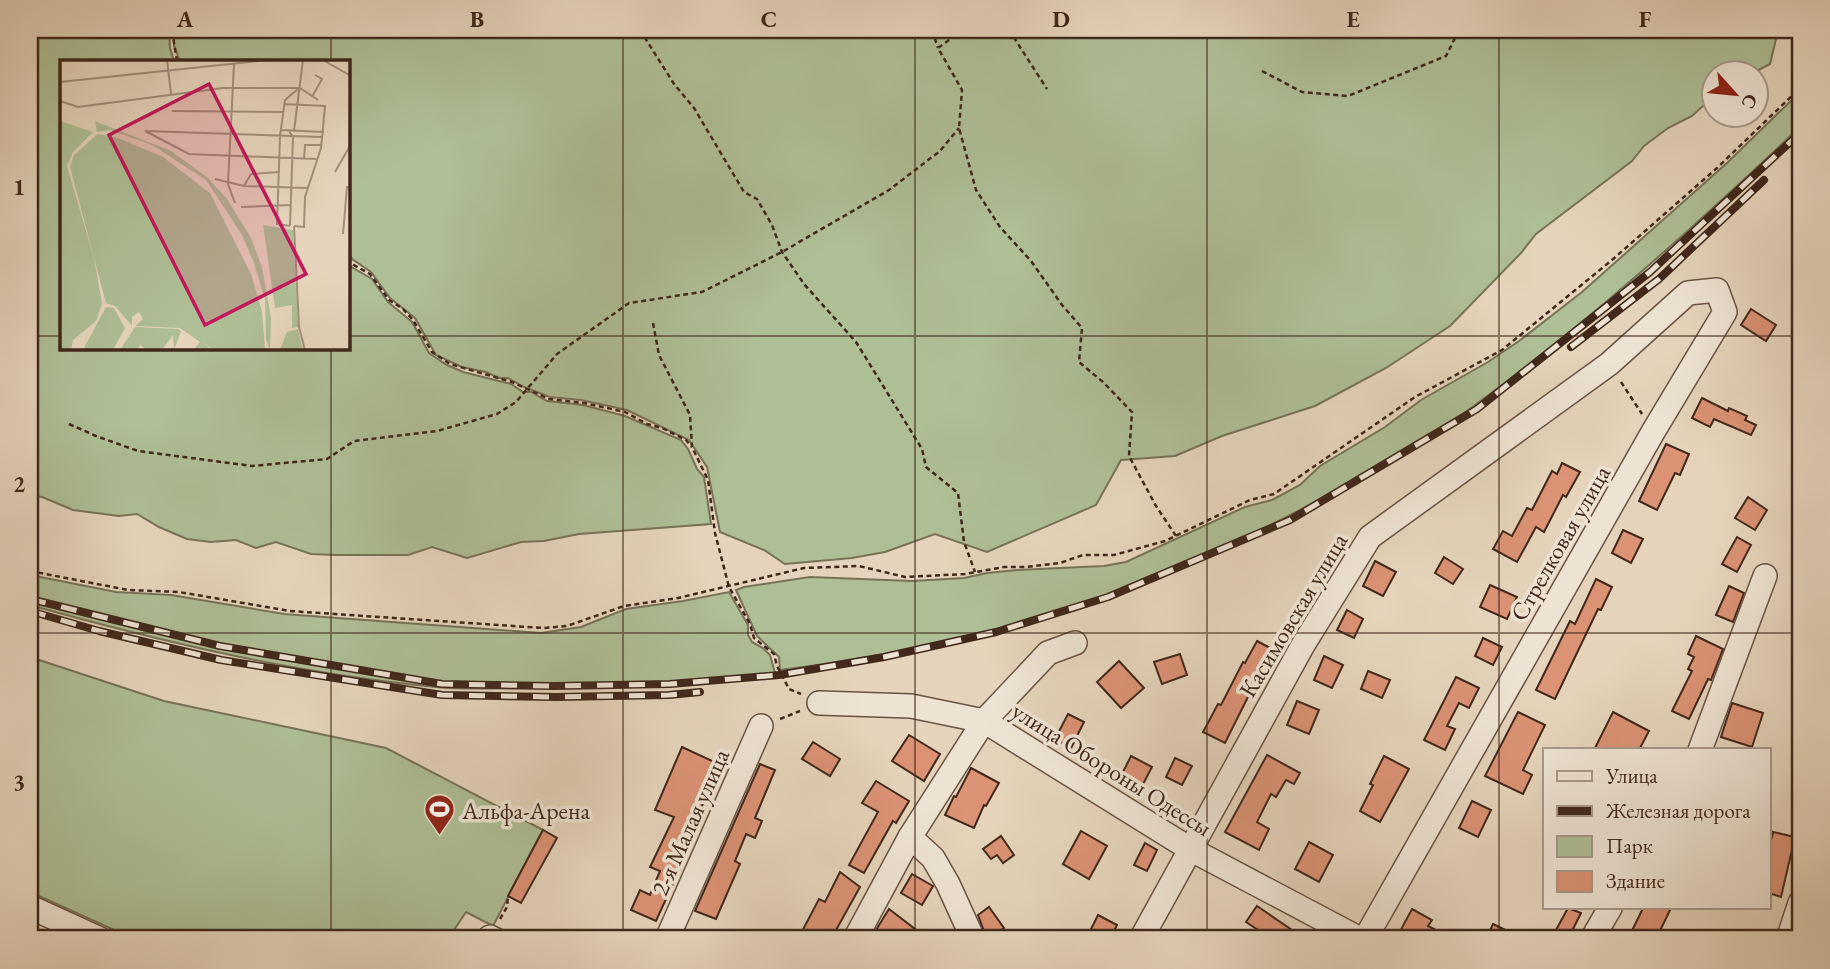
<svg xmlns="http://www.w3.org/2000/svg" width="1830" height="969" font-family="'EB Garamond',serif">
<rect width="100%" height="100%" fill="#e5d4bb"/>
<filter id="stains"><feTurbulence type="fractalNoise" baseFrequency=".00286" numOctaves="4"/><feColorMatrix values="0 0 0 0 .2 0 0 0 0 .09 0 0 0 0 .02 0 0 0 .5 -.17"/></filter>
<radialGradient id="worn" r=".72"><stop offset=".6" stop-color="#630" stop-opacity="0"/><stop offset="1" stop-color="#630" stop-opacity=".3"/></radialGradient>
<g fill="#aebe95" stroke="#787358" stroke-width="2">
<path d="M 30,30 L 163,30 L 169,32 L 170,48 L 174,61 L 61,61 L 61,348 L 348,348 L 348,265 L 372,279 L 388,302 L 412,322 L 429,353 L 447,365 L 463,372 L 511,384 L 523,392 L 531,392 L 547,401 L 583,405 L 625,416 L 681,440 L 688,449 L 697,469 L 704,477 L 711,524 L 579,534 L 544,541 L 521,542 L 467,558 L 432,547 L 408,555 L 335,555 L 311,554 L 276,542 L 256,548 L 236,540 L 211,542 L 187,539 L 159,527 L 137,514 L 119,516 L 73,510 L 42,497 L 30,495 Z"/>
<path d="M 174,30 L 1776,30 L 1776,39 L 1770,64 L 1753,73 L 1714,74 L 1714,96 L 1692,116 L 1668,128 L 1644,146 L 1632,161 L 1536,234 L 1521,253 L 1450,326 L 1386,368 L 1315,406 L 1222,436 L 1175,456 L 1121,460 L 1096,505 L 987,552 L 935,534 L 885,552 L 852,558 L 785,564 L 764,550 L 720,532 L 707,467 L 689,440 L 627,410 L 581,400 L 550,397 L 524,387 L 508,378 L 499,378 L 486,372 L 462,367 L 436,355 L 415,318 L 390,298 L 371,272 L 352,259 L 348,251 L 348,61 L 180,61 L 174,46 Z"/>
<path d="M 1800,92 L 1800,127 C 1694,227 1585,326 1467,411 C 1446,426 1423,439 1401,452 C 1291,520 1171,577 1047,616 C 960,643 870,658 780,670 L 779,657 L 757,636 L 736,590 L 744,587 L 810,577 L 912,581 L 964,578 L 987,573 L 1017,570 L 1104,566 L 1126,562 L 1245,507 L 1272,500 L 1300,485 L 1320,466 L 1385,427 L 1421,400 L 1488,362 L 1519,341 L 1582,292 L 1727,163 Z"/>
<path d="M 30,575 L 116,592 L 171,595 L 284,614 L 541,633 L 581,627 L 626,609 L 683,601 L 729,592 L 748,625 L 748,635 L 752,642 L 763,648 L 770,655 L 775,673 C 694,684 614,688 532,688 C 500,688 467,690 436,687 C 298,674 162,642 30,605 Z"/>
<path d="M 30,657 L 164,701 L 386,748 L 543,830 L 493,926 L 466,912 L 448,939 L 134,939 L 30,892 Z"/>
</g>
<g fill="#db9275" stroke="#41281b" stroke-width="2">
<path d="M 1751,309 L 1776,325 L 1766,341 L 1741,325 Z"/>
<path d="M 1702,398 L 1728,411 L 1729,408 L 1747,416 L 1745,420 L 1756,425 L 1751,435 L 1714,419 L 1710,427 L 1692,418 Z"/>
<path d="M 1666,444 L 1689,454 L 1680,475 L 1675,473 L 1657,510 L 1639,501 Z"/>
<path d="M 1562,463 L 1580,472 L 1566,497 L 1563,495 L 1544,532 L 1536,527 L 1517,562 L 1493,549 L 1503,531 L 1512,536 L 1527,508 L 1532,510 L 1552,471 L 1557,474 Z"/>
<path d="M 1748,497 L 1767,510 L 1755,530 L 1735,518 Z"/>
<path d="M 1623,530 L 1643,539 L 1631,563 L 1612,553 Z"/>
<path d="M 1737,537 L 1751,545 L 1737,572 L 1722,564 Z"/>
<path d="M 1444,557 L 1463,569 L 1453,584 L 1435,573 Z"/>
<path d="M 1375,561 L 1396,572 L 1383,596 L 1363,586 Z"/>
<path d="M 1596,579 L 1612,587 L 1601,610 L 1598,609 L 1555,699 L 1536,690 L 1570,621 L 1575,624 Z"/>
<path d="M 1490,585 L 1517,597 L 1507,619 L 1480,607 Z"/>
<path d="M 1729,586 L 1744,593 L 1733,622 L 1716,615 Z"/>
<path d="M 1347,610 L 1363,619 L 1354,638 L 1337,630 Z"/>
<path d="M 1696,636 L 1723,649 L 1711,680 L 1708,679 L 1689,719 L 1672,711 L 1692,671 L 1688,669 L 1694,657 L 1688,654 Z"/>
<path d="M 1483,638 L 1502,647 L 1493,665 L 1475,656 Z"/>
<path d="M 1257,641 L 1272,649 L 1225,743 L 1203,732 L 1218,704 L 1221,705 L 1243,662 L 1245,663 Z"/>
<path d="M 1180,654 L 1187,675 L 1162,684 L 1154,662 Z"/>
<path d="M 1324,656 L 1343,665 L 1332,688 L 1314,680 Z"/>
<path d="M 1119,661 L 1144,688 L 1121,708 L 1097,682 Z"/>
<path d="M 1368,671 L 1390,680 L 1382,698 L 1361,689 Z"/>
<path d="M 1456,677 L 1479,688 L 1469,708 L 1459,703 L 1447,726 L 1455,729 L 1445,750 L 1424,740 Z"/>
<path d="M 1297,701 L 1319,710 L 1309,734 L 1287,725 Z"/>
<path d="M 1732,703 L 1763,713 L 1752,747 L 1721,737 Z"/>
<path d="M 1518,712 L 1545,725 L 1523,770 L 1532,775 L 1523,794 L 1485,776 Z"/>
<path d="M 1613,712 L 1649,731 L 1639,750 L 1594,750 Z"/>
<path d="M 1068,714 L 1084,722 L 1071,748 L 1055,739 Z"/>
<path d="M 909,735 L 940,754 L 924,781 L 892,761 Z"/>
<path d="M 813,742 L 840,759 L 830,776 L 802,759 Z"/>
<path d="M 682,747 L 725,767 L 717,783 L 712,781 L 683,854 L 686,855 L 656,921 L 631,910 L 640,890 L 650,895 L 660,871 L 650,867 L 674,817 L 655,810 Z"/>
<path d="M 1267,755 L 1300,773 L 1294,784 L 1286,780 L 1276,797 L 1271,794 L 1257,822 L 1269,829 L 1259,850 L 1225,832 Z"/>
<path d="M 1131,756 L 1152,767 L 1141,788 L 1120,778 Z"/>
<path d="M 1384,756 L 1409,769 L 1380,822 L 1360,811 L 1373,785 L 1370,784 Z"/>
<path d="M 1175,758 L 1192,766 L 1182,785 L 1166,777 Z"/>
<path d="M 760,764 L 775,770 L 755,818 L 762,821 L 755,838 L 746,834 L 735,861 L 740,864 L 716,919 L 695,911 Z"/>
<path d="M 971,768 L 999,783 L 986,806 L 984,805 L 974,828 L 945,815 L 954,796 L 956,797 Z"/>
<path d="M 876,781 L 909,801 L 896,823 L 893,821 L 864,873 L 849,865 L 878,812 L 862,803 Z"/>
<path d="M 1472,801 L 1491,810 L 1478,837 L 1459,828 Z"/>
<path d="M 543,830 L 557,838 L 521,903 L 508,896 Z"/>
<path d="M 1081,831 L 1107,846 L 1089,879 L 1063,864 Z"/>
<path d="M 1773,832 L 1795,837 L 1781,897 L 1769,893 L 1769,849 Z"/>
<path d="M 1001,836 L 1014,855 L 1003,863 L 997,855 L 991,859 L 983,849 Z"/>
<path d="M 1309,842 L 1333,855 L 1319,882 L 1295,869 Z"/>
<path d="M 1145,843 L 1157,850 L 1147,871 L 1134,865 Z"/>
<path d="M 840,872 L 860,887 L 831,939 L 798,939 L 819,899 L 825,902 Z"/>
<path d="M 912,874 L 933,886 L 922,905 L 901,893 Z"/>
<path d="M 1257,906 L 1292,930 L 1285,939 L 1251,939 L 1258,930 L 1246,922 Z"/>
<path d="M 989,907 L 1004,928 L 987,939 L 978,915 Z"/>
<path d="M 1568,908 L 1581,913 L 1568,939 L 1551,939 Z"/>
<path d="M 1643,908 L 1671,908 L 1656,939 L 1628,939 Z"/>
<path d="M 889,909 L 915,929 L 907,939 L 888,939 L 876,930 Z"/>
<path d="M 1412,909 L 1432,920 L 1428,926 L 1453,939 L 1406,939 L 1398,935 Z"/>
<path d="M 1098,915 L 1117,925 L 1110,939 L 1096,939 L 1088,935 Z"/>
<path d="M 1493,924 L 1524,939 L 1486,939 Z"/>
</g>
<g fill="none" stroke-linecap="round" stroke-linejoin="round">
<defs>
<g id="minor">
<path d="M 819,703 L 911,706 L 984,721 L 1190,849 L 1360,939"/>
<path d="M 1700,750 L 1765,576"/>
<path d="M 910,837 L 933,858 L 948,884 L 973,939"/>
<path d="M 30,907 L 100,939"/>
<path d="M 488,939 L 490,937 L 494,939"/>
<path d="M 667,939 L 761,726"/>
<path d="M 855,939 L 910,837 L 984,721 L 1048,653 L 1075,643"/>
<path d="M 1141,939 L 1303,645 L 1370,537 L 1609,364 L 1688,293 L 1717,290 L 1725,312 L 1653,432 L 1365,939"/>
<path d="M 1592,939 L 1610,908"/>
<path d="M 1788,939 L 1800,903"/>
</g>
</defs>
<use href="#minor" stroke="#6a5343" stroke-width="26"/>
<g stroke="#41281b" stroke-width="2.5" stroke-dasharray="5 3.5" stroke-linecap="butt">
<path d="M 170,30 L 184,30"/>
<path d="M 640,30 L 674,84 L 694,108 L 744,192 L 757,199 L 772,225 L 782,252 L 804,284 L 856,342 L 922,449 L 926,467 L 958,493 L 964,542 L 975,572"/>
<path d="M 932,30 L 938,48"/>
<path d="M 963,30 L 938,48 L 962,90 L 959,128 L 976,190 L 1000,227 L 1031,261 L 1062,305 L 1082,328 L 1079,362 L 1103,382 L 1132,412 L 1129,456 L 1156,506 L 1176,536"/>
<path d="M 1009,30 L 1047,89"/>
<path d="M 172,31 L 177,61"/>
<path d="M 1262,71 L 1302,92 L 1348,96 L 1446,56 L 1459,30"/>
<path d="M 348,258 L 352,264 L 370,274 L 389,300 L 403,309 L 413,320 L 432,352 L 450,364 L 512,382 L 549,399 L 584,403 L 625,412 L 647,424 L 662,428 L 686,440 L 692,447"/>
<path d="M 653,323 L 659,355 L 690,415 L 692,447 L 708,480 L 715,533 L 729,587 L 750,624 L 754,638 L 774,654 L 777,666 L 789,689 L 801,694"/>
<path d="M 1621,382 L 1642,414"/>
<path d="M 69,424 L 96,436 L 138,451 L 252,466 L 327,459 L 354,441 L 437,431 L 497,414 L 516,402 L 557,354 L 629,303 L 702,292 L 782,252 L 889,190 L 940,151 L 959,128"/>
<path d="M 30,571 L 128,590 L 179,592 L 290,611 L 543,628 L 567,626 L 624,606 L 678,598 L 804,568 L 859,566 L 905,577 L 965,574 L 1004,567 L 1026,567 L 1060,563 L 1083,555 L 1114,555 L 1165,541 L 1250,500 L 1274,494 L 1415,397 L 1502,350 L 1612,260 L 1717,168 L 1800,88"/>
<path d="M 780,719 L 800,711"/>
<path d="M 500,919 L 507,907 L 508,896"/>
</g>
<use href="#minor" stroke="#eee3d3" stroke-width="23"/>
<defs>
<g id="rail">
<path d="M 1571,347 L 1659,279 L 1764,180"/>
<path d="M 30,599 L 220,646 L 442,684 L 554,686 L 670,684 L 779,675 L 884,657 L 996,632 L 1108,597 L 1290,520 L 1477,409 L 1650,272 L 1800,133"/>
<path d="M 30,611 L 99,631 L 221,660 L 442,695 L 556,697 L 669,695 L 700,692"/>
</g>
</defs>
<use href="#rail" stroke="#41281b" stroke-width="8"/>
<use href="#rail" stroke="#eee3d3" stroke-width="5" stroke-dasharray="16" stroke-linecap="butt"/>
</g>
<path fill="none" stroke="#41281b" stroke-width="2" stroke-opacity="0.55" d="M 331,30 L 331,61M 623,30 L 623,939M 915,30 L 915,939M 1207,30 L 1207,939M 1499,30 L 1499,939M 30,336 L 61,336M 348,336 L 1800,336M 331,348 L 331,939M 30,633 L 1800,633"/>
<defs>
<symbol id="stadium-pin" viewBox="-11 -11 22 30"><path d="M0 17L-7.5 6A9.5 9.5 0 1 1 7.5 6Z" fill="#8f2418" stroke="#eee3d3"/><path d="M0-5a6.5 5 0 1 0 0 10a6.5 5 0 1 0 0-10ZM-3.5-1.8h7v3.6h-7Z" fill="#fff"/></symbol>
</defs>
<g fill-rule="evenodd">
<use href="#stadium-pin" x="422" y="792" width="35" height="47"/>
</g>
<g text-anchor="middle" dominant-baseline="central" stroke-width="7" stroke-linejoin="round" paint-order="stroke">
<g font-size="24" fill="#41281b" stroke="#eee3d3">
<text transform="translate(1560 543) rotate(-60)">Стрелковая улица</text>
<text transform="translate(1293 615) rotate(-59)">Касимовская улица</text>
<text transform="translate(1112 769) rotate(32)">улица Обороны Одессы</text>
<text transform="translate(690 822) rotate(-66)">2-я Малая улица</text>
</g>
<g font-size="24" fill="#41281b" stroke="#eee3d3" text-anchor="start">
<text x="462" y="810">Альфа-Арена</text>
</g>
</g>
<g transform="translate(60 60)">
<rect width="290" height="290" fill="#e5d4bb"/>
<path d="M 0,61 L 33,72 L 13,92 L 7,106 L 34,198 L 42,244 L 36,261 L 13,280 L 11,290 L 0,290 ZM 35,61 L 111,91 L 148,118 L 167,139 L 191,178 L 202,207 L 211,258 L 210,290 L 206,279 L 205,239 L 194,203 L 182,175 L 146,120 L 92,85 L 50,70 L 37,72 ZM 38,74 L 58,78 L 103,97 L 150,133 L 191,214 L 202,251 L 205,290 L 154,290 L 142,282 L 152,290 L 133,290 L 140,282 L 120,268 L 75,266 L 83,259 L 79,252 L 72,257 L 72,266 L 55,246 L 46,243 L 10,107 L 14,95 ZM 203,165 L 233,170 L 238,267 L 232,268 L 232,245 L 215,248 ZM 46,247 L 54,248 L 65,268 L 53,290 L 23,290 ZM 75,267 L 118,269 L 121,271 L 114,290 L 113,275 L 102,290 L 86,290 L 80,285 L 77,290 L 60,290 ZM 238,269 L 243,290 L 220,290 L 227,272 Z" fill="#aebe95"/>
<path fill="none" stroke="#a38f7b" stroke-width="2" d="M 107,0 L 111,34M 229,0 L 256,0M 263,0 L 291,16M 174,4 L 168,124 L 175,143M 0,22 L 209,0M 240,28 L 258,40M 252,37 L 262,19 L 255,15M 0,41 L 18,47 L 163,28 L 240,28M 224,44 L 265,46 L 261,88 L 245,137 L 244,167 L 234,166M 112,51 L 223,52M 221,70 L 264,72M 229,71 L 233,77 L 230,166M 234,71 L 243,0M 244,99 L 245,85 L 261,85M 256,99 L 129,94 L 85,71 L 262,77M 275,112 L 291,84M 155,119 L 184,126 L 247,128M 184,126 L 191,114 L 220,112M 181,147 L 230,145M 230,166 L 217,164 L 220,76 L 225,40 L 239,28M 234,166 L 239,267 L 245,290M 283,174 L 287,127 L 291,127"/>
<path fill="#c2185b" fill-opacity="0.15" stroke="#c2185b" stroke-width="3.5" d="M 149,24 L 246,214 L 145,265 L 49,75 Z"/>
<rect width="290" height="290" fill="none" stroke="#41281b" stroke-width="3.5"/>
</g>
<rect width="1830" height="969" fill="none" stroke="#e5d4bb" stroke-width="77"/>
<rect x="1543" y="748" width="228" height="161" fill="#eee3d3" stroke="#a99889" stroke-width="2"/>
<rect x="1557" y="771" width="35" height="10" fill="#eee3d3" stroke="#a99889" stroke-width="2"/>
<text x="1606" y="783" font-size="21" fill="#41281b">Улица</text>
<rect x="1557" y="806" width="35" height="10" fill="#41281b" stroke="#a99889" stroke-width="2"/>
<text x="1606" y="818" font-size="21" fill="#41281b">Железная дорога</text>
<rect x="1557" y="836" width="35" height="21" fill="#aebe95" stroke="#a99889" stroke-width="2"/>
<text x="1606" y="853" font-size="21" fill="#41281b">Парк</text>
<rect x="1557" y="871" width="35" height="21" fill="#db9275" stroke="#a99889" stroke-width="2"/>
<text x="1606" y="888" font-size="21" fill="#41281b">Здание</text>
<g transform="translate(1735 94) rotate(117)"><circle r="33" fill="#eee3d3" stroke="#a99889" stroke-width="2"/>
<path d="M0-5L12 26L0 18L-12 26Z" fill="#8f2418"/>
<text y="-10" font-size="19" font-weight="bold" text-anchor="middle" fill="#41281b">С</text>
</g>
<rect x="38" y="38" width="1754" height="892" fill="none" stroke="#41281b" stroke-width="2.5"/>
<g font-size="23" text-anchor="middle" font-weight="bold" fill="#41281b">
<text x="185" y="27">A</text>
<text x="477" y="27">B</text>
<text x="769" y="27">C</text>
<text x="1061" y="27">D</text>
<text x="1353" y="27">E</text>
<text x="1645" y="27">F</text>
<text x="19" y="195">1</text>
<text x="19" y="492">2</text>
<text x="19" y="790">3</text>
</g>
<rect width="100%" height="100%" filter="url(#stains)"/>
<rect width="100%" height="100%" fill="url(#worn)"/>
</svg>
